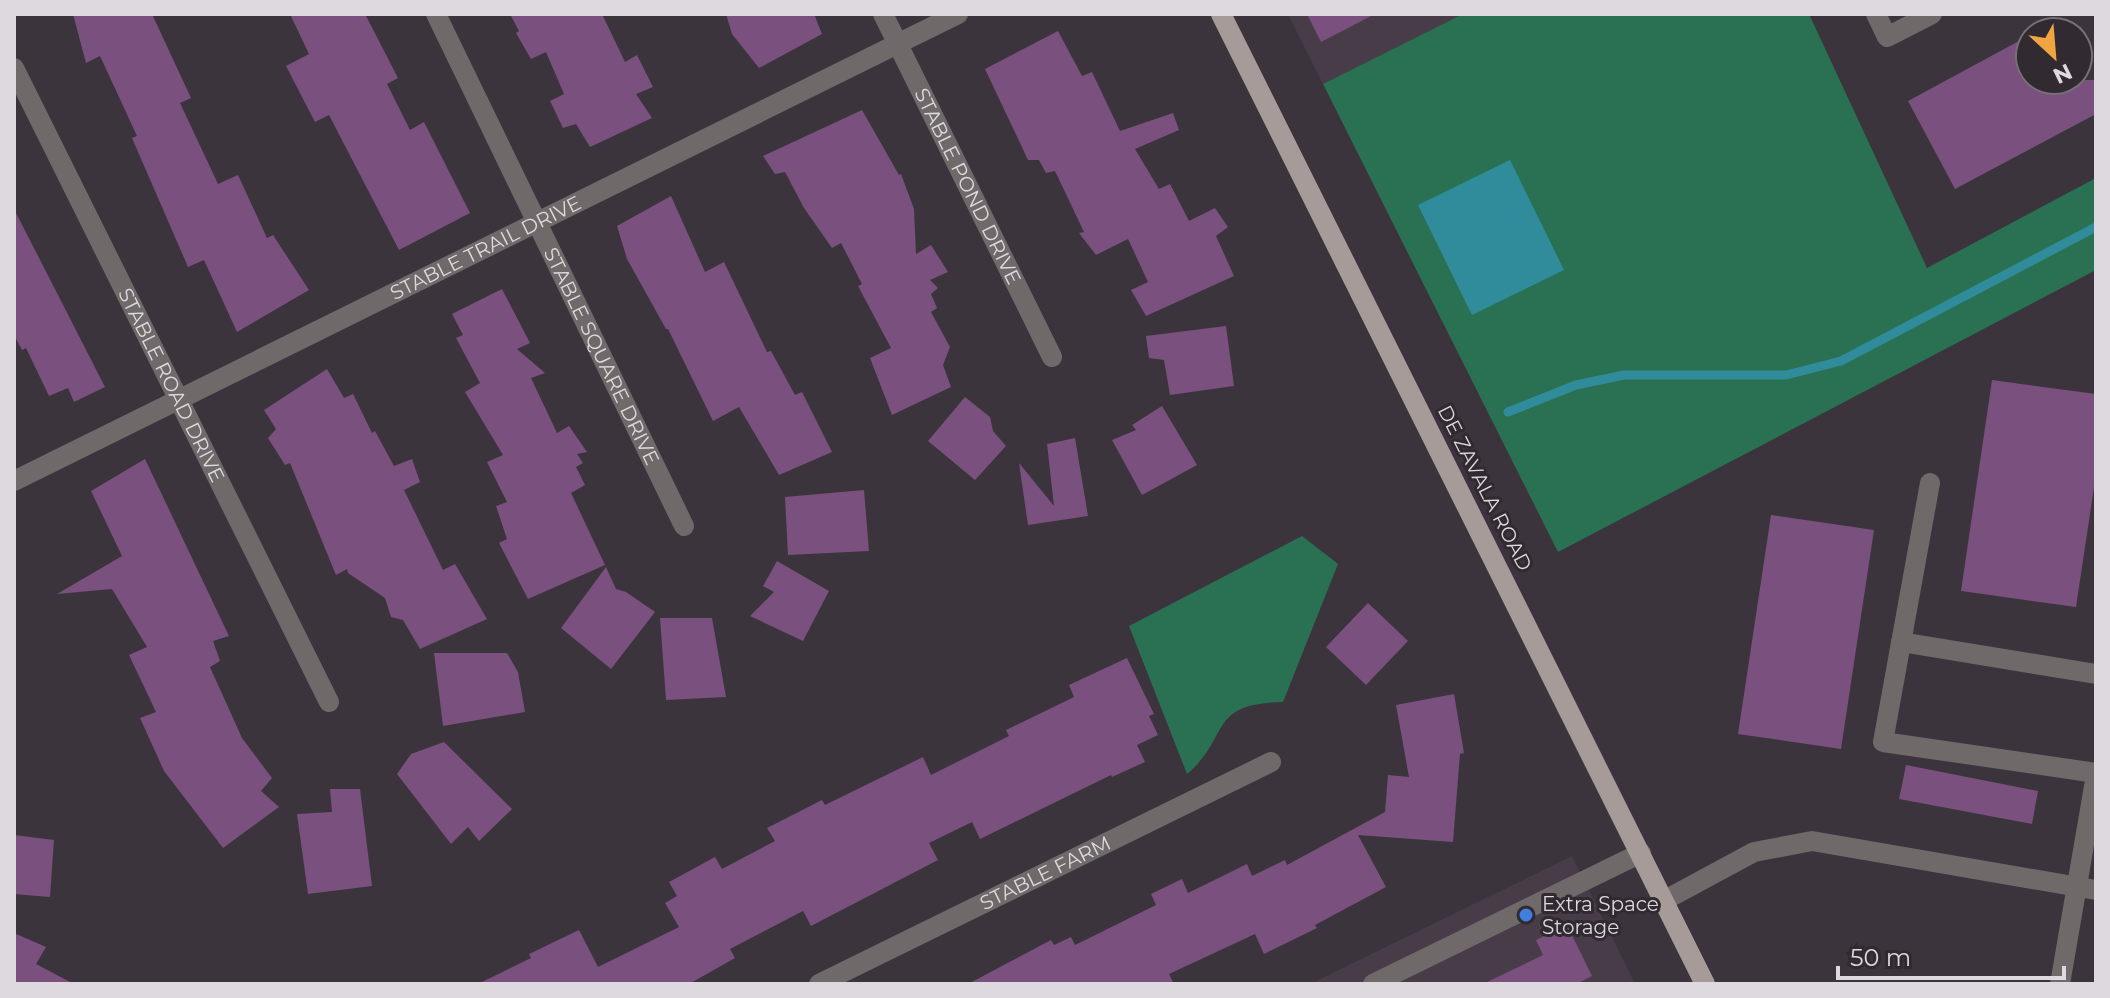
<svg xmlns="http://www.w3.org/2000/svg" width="2110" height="998" font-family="Montserrat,sans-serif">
<rect width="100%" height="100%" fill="#3b343c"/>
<g fill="#473c48">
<path d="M 1288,14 L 1463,14 L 1323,84 Z"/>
<path d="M 1572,856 L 1635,984 L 1310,984 Z"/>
</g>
<g fill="#2a7154">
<path d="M 1463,14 L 1809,14 L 1927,268 L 2096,178 L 2096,270 L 1558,552 L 1323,84 Z"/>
<path d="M 1302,536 L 1338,564 L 1283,702 C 1207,703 1231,737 1187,774 L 1129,626 Z"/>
</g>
<path fill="#308c9b" d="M 1510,160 L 1564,270 L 1472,315 L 1418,205 Z"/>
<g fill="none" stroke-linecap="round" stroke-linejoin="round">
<path stroke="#308c9b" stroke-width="9" d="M 1508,412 L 1576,385 L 1624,375 L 1786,375 L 1841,361 L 2096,227"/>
</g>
<g fill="#7a507e">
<path d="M 73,14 L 152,14 L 191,98 L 180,103 L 218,184 L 238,175 L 267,238 L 273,235 L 309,290 L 237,332 L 204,260 L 188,267 L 132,138 L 137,136 L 100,56 L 86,63 Z"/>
<path d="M 290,14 L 365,14 L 398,78 L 387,84 L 410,130 L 424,122 L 470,213 L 399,250 L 329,115 L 315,122 L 286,66 L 309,54 Z"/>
<path d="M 510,14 L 602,14 L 625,62 L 637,55 L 653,87 L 636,94 L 652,118 L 590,147 L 576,124 L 563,128 L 550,101 L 564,94 L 546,52 L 531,59 L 516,33 L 519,31 Z"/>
<path d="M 726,14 L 814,14 L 822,34 L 759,68 L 732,34 Z"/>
<path d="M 1307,14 L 1375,14 L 1321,42 Z"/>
<path d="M 1058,31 L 1082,76 L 1092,72 L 1120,131 L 1173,113 L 1179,130 L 1135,149 L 1159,189 L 1170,184 L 1189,221 L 1215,208 L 1228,227 L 1216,236 L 1234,276 L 1146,316 L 1131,290 L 1148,282 L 1128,239 L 1096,255 L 1079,233 L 1084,232 L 1055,171 L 1046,173 L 1039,160 L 1028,160 L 985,69 Z"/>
<path d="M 2030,35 L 2030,80 L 2096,80 L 2096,114 L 1955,189 L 1908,101 Z"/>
<path d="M 862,110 L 899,175 L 901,174 L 914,209 L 916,254 L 931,245 L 948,272 L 930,280 L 938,288 L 931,294 L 937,308 L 931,312 L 950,347 L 943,365 L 951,387 L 892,415 L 870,358 L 891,348 L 858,286 L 862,284 L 841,243 L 832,248 L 804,208 L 785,172 L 775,174 L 763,156 Z"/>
<path d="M 671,196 L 705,272 L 724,262 L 767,352 L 771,351 L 795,395 L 802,392 L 832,452 L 779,475 L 739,407 L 713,421 L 668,329 L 666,329 L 627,259 L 617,226 Z"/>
<path d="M 14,209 L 105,387 L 74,402 L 68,388 L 49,396 L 26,348 L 22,350 L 14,335 Z"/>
<path d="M 502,289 L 530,343 L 517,349 L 545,373 L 531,378 L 557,433 L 569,426 L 587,452 L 577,454 L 583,463 L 576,467 L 585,485 L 571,493 L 605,565 L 528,599 L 499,543 L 507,539 L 496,506 L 507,502 L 487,462 L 503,455 L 465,392 L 480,383 L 456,338 L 463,335 L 452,314 Z"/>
<path d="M 1226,326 L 1234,386 L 1170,395 L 1164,360 L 1149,358 L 1146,336 Z"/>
<path d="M 327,369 L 344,398 L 353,394 L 372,433 L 375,431 L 394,466 L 412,459 L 420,482 L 404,490 L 443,570 L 455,564 L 487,619 L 420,649 L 403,620 L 391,617 L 385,598 L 348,573 L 347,569 L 336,575 L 290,463 L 285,465 L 268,438 L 276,429 L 264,410 Z"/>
<path d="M 1992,380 L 2096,394 L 2096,474 L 2076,607 L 1961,591 Z"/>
<path d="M 965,397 L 990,417 L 993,431 L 1006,446 L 975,480 L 928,441 Z"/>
<path d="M 1162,406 L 1197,465 L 1142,495 L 1112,440 L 1136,430 L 1132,425 Z"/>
<path d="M 1075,438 L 1088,516 L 1028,525 L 1019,463 L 1054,506 L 1047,444 Z"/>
<path d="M 145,459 L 229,636 L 213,641 L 220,661 L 210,667 L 242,738 L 272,778 L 261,791 L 279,807 L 223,848 L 164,771 L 140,718 L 156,712 L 129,655 L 147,647 L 112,589 L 57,594 L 122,556 L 91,491 Z"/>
<path d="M 864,490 L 869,551 L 788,555 L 785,497 Z"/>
<path d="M 1771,515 L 1874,530 L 1841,749 L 1738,734 Z"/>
<path d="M 777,561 L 829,591 L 803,641 L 750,616 L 774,592 L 763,586 Z"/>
<path d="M 606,567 L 616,589 L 626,592 L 655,612 L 611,669 L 561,628 Z"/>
<path d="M 1368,603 L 1408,641 L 1366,685 L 1326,647 Z"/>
<path d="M 660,618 L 712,618 L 726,697 L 666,700 Z"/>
<path d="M 434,653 L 507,653 L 518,672 L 525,712 L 443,726 Z"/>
<path d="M 1127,658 L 1154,714 L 1149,716 L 1158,735 L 1137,745 L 1145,762 L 1112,777 L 1111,775 L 980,839 L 972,822 L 929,843 L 938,860 L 811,926 L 803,911 L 730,949 L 735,958 L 689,984 L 478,984 L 531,958 L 529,954 L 579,930 L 598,967 L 679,927 L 665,903 L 677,896 L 669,882 L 715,857 L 722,869 L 775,841 L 767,828 L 822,800 L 825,805 L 923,757 L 931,775 L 1009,736 L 1006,730 L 1074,697 L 1069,685 Z"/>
<path d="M 1454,694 L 1464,753 L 1460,754 L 1453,842 L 1358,835 L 1386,887 L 1315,925 L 1317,928 L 1264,954 L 1255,934 L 1169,974 L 1174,984 L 968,984 L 1051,940 L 1054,945 L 1071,937 L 1075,945 L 1156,905 L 1151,894 L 1182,879 L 1188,893 L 1247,864 L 1252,876 L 1285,860 L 1287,865 L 1385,812 L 1388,775 L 1409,777 L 1396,705 Z"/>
<path d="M 444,742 L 512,809 L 479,841 L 468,827 L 451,844 L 397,774 L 411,754 Z"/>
<path d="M 1906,765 L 2038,791 L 2032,824 L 1899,799 Z"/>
<path d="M 330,789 L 360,789 L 372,886 L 308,894 L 297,814 L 332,812 Z"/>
<path d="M 14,835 L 54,840 L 50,897 L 14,894 Z"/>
<path d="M 1567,925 L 1592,976 L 1576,984 L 1483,984 L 1543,955 L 1536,940 Z"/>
<path d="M 14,933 L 46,947 L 36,964 L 74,984 L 14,984 Z"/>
</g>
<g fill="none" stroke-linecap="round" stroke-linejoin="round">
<g stroke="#6f6a69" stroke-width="20">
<path id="s1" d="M 436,14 L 684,526"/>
<path id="s2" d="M 883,14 L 1052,357"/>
<path d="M 1876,14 L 1887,37 L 1932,14"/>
<path id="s3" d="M 14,68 L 329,702"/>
<path id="s4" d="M 14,481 L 958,14"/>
<path d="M 1930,483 L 1883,742 L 2096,773"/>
<path d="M 1901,642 L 2096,674"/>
<path d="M 1665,900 L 1754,852 L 1812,841 L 2096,890"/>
<path id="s5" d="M 819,984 L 1271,762"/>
<path d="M 1373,984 L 1641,853"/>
<path d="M 2060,984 L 2096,775"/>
</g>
<path stroke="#a69b99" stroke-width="20" d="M 1221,14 L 1705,984"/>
</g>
<circle fill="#3f7fe0" stroke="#312a31" stroke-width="3" cx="1526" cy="915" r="8"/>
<g text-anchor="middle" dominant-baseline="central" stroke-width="6" stroke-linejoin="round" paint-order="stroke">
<g font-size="20" fill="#ded9de" stroke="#312a31">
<text stroke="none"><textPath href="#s2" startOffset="192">STABLE POND DRIVE</textPath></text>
<text stroke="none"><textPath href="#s4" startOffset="526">STABLE TRAIL DRIVE</textPath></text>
<text stroke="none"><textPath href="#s1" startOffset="380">STABLE SQUARE DRIVE</textPath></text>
<text stroke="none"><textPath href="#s3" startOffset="354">STABLE ROAD DRIVE</textPath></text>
<text transform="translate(1485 488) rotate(63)">DE ZAVALA ROAD</text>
<text stroke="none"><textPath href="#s5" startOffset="252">STABLE FARM</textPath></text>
</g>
<g font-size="20" fill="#ded9de" stroke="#312a31" text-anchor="start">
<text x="1542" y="904">Extra Space<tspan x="1542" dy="23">Storage</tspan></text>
</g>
</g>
<rect width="2110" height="998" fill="none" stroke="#ded9de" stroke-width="32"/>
<g transform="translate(2054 56) rotate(154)"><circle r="38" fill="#312a31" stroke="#767076" stroke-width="2"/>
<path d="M0-6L14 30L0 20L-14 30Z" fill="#f1a540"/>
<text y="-12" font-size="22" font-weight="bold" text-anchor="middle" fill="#ded9de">N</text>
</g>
<path d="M1838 966v12h226v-12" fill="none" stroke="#ded9de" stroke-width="4"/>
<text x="1850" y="966" font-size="24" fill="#ded9de" stroke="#312a31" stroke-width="6" paint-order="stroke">50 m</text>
</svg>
